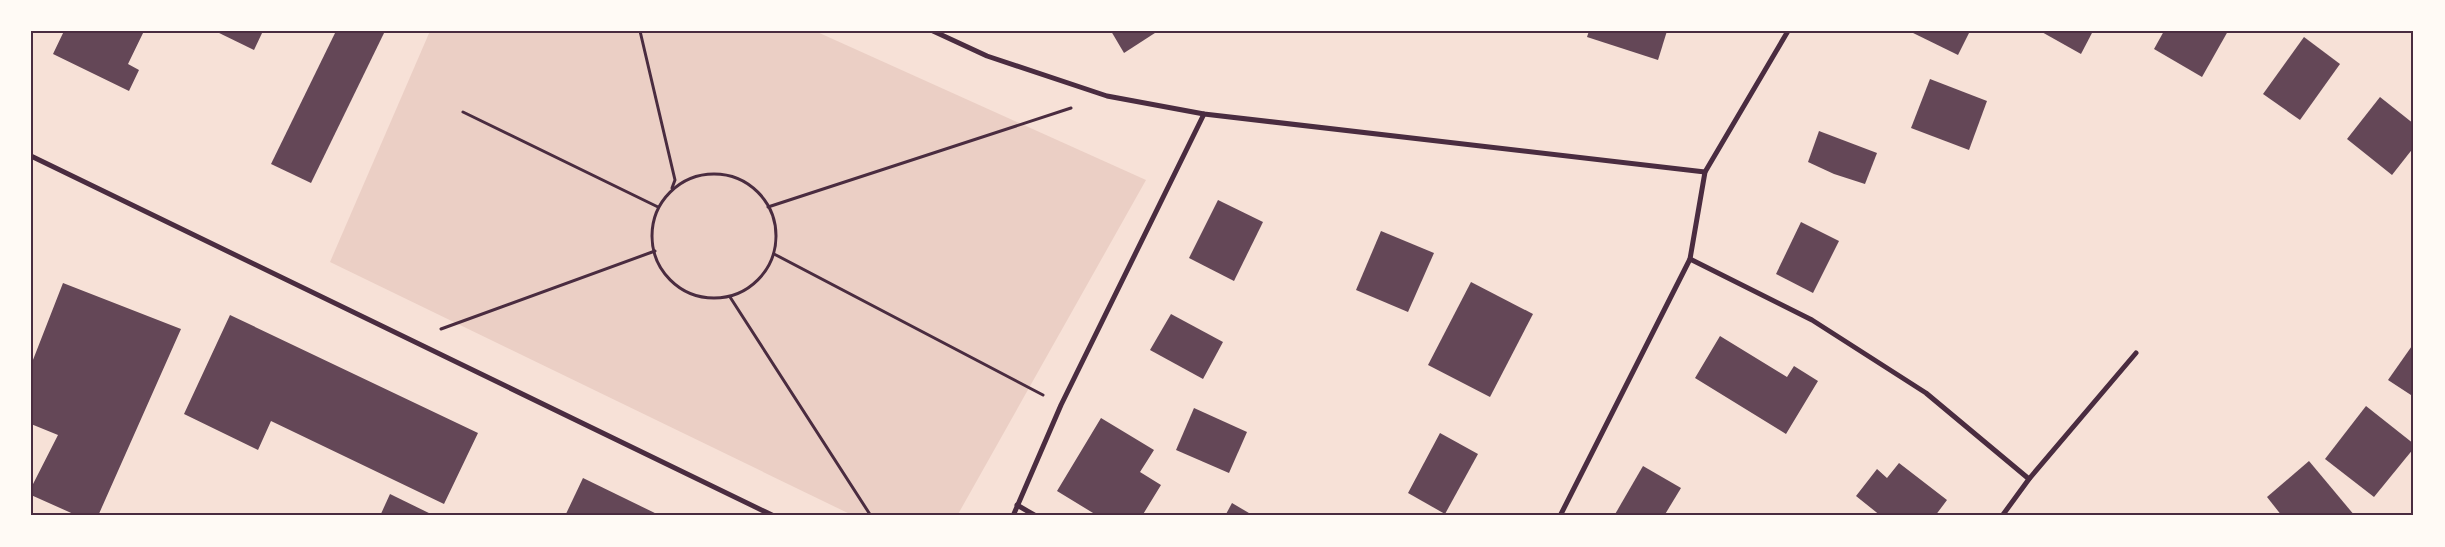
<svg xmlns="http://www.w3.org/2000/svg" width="2445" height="547" font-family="'Open Sans',sans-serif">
<rect width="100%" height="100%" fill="#f7e1d7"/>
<path fill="#ebcfc5" d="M 430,31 L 815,31 L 1146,180 L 957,516 L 854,516 L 330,262 Z"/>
<g fill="#644757">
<path d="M 64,31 L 144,31 L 128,64 L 139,70 L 129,91 L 53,54 Z"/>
<path d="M 215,31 L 263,31 L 254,50 Z"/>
<path d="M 336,31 L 385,31 L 311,183 L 271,164 Z"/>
<path d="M 1111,31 L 1158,31 L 1124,53 Z"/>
<path d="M 1589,31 L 1667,31 L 1658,60 L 1587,37 Z"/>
<path d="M 1909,31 L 1970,31 L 1958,55 Z"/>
<path d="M 2040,31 L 2093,31 L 2081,54 Z"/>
<path d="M 2164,31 L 2228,31 L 2202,77 L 2154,49 Z"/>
<path d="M 2304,37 L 2340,64 L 2300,120 L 2263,94 Z"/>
<path d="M 1930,79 L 1987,101 L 1969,150 L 1911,128 Z"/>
<path d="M 2380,97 L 2414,124 L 2414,147 L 2392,175 L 2347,139 Z"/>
<path d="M 1819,131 L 1877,153 L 1865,184 L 1834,174 L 1808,162 Z"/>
<path d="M 1218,200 L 1263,222 L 1234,281 L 1189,258 Z"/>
<path d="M 1801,222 L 1839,241 L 1813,293 L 1776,274 Z"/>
<path d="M 1381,231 L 1434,253 L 1408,312 L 1356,290 Z"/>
<path d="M 1471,282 L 1533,314 L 1490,397 L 1428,365 Z"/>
<path d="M 63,283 L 181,329 L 98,516 L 78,516 L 31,495 L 31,488 L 58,435 L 31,424 L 31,365 Z"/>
<path d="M 1171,314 L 1223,342 L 1203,379 L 1150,350 Z"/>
<path d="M 230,315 L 478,433 L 444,504 L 271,421 L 258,450 L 184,414 Z"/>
<path d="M 1720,336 L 1787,377 L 1794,366 L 1818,381 L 1786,434 L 1695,378 Z"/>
<path d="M 2414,343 L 2414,397 L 2388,380 Z"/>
<path d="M 2366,406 L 2414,444 L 2414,448 L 2374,497 L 2325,459 Z"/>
<path d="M 1194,408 L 1247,432 L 1229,473 L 1176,450 Z"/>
<path d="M 1101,418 L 1154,450 L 1140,472 L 1161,485 L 1142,516 L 1098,516 L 1057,491 Z"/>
<path d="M 1440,433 L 1478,454 L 1445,514 L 1408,493 Z"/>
<path d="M 2309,461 L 2355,516 L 2282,516 L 2267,497 Z"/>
<path d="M 1899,463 L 1947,500 L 1935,516 L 1881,516 L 1856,496 L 1877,469 L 1887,478 Z"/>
<path d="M 1643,466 L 1681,488 L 1664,516 L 1614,516 Z"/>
<path d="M 583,478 L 661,516 L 565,516 Z"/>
<path d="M 390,494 L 435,516 L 380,516 Z"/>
<path d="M 1232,503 L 1254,516 L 1225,516 Z"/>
</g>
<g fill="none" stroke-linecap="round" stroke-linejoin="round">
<g stroke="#4a2c40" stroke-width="3">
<path d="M 640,31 L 675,180 L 672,188"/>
<path d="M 463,112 L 658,207"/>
<circle cx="714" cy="236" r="62"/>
<path d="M 768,207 L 1071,108"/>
<path d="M 774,254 L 1043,395"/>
<path d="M 730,297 L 871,516"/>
<path d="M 441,329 L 655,251"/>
</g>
<g stroke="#4a2c40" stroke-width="5">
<path d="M 933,31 L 987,56 L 1107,96 L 1204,114 L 1705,172"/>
<path d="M 31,156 L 774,516"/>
<path d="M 1690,259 L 1812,320 L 1926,393 L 2029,479"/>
<path d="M 1017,505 L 1036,516"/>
<path d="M 1013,516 L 1061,405 L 1204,114"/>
<path d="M 1560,516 L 1690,259 L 1705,172 L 1788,31"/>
<path d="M 2002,516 L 2029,479 L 2136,353"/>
</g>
</g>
<rect width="2445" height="547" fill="none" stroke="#fffaf5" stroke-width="65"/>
<rect x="32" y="32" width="2380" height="482" fill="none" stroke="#4a2c40" stroke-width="2"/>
</svg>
